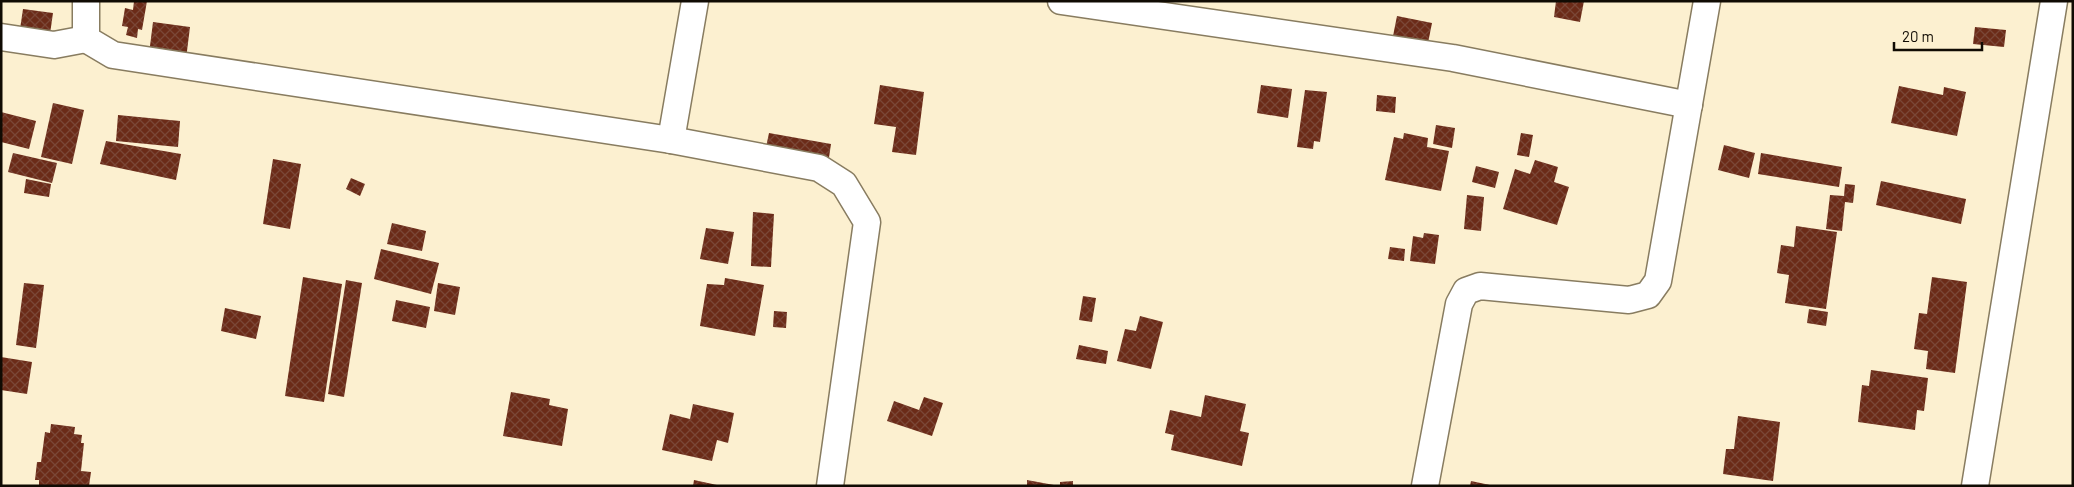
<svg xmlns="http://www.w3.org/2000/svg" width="2074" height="487" font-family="Barlow,sans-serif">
<defs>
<pattern id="building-cross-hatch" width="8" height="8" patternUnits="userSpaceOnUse" patternTransform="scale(1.25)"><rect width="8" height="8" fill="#6b2b18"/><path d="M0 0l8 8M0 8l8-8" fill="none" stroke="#7a4737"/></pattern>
</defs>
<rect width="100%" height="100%" fill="#fcf0d0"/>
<g fill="url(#building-cross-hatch)">
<path d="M 134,1 L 147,1 L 142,30 L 138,29 L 137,38 L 126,35 L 128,27 L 122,26 L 125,8 L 133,10 Z"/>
<path d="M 1556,1 L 1584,1 L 1580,22 L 1554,17 Z"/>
<path d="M 23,9 L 53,13 L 49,41 L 19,36 Z"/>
<path d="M 1397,16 L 1432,23 L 1428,43 L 1393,36 Z"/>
<path d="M 153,22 L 190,27 L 186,59 L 149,54 Z"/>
<path d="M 1975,27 L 2006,30 L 2004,47 L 1973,44 Z"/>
<path d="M 880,85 L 924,92 L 916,155 L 892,152 L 896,127 L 874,124 Z"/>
<path d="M 1261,85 L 1292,89 L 1288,118 L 1257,113 Z"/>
<path d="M 1899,86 L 1943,95 L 1944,87 L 1966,92 L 1957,136 L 1891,123 Z"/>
<path d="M 1305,90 L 1327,92 L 1320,142 L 1314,141 L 1313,149 L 1297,147 Z"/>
<path d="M 1377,95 L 1396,97 L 1395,113 L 1376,111 Z"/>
<path d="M 53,103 L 84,110 L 72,164 L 41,157 Z"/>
<path d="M 1,112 L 36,121 L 29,149 L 1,142 Z"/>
<path d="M 118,115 L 180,121 L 178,147 L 116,141 Z"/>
<path d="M 1436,125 L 1455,128 L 1452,148 L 1433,144 Z"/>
<path d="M 769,133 L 831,144 L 828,164 L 765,152 Z"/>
<path d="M 1404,133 L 1428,138 L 1427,147 L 1449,151 L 1441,191 L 1385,180 L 1394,137 L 1403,139 Z"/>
<path d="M 1521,133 L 1533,135 L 1529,157 L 1517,155 Z"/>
<path d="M 106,141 L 181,154 L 176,180 L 100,164 Z"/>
<path d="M 1724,145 L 1755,153 L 1749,178 L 1718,170 Z"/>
<path d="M 13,153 L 57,163 L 52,183 L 8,172 Z"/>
<path d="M 1761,153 L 1842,167 L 1839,187 L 1758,174 Z"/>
<path d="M 273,159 L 301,164 L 290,229 L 263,224 Z"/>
<path d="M 1535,160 L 1558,167 L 1554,182 L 1569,187 L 1557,225 L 1503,209 L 1515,169 L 1530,174 Z"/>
<path d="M 1476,166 L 1499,172 L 1495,188 L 1472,182 Z"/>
<path d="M 351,178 L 365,184 L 360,196 L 346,189 Z"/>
<path d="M 26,179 L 51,184 L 49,197 L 24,193 Z"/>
<path d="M 1881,181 L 1966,199 L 1961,224 L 1876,205 Z"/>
<path d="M 1845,184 L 1855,185 L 1853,203 L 1845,202 L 1842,231 L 1826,229 L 1830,195 L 1844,196 Z"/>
<path d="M 1467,195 L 1484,197 L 1481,231 L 1464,229 Z"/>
<path d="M 753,212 L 774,214 L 771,267 L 751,266 Z"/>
<path d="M 392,223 L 426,231 L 422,251 L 387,244 Z"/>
<path d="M 1796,226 L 1837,232 L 1826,309 L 1785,303 L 1789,275 L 1777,273 L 1781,245 L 1794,247 Z"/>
<path d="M 706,228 L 734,232 L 728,264 L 700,259 Z"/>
<path d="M 1424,233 L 1439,235 L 1435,264 L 1410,261 L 1413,236 L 1423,238 Z"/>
<path d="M 1390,247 L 1405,249 L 1404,261 L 1388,259 Z"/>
<path d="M 381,249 L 439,263 L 431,294 L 374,279 Z"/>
<path d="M 303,277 L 342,284 L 324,402 L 285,396 Z"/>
<path d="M 1932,277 L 1967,282 L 1955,373 L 1926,369 L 1928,351 L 1914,349 L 1919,313 L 1927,314 Z"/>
<path d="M 725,278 L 764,285 L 755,336 L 700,326 L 707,284 L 724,285 Z"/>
<path d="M 346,280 L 362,283 L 344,397 L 328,394 Z"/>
<path d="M 24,283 L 44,285 L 36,348 L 16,345 Z"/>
<path d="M 438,283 L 460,287 L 455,315 L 434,311 Z"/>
<path d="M 1083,296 L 1096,298 L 1092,322 L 1079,320 Z"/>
<path d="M 396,300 L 430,307 L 426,328 L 392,321 Z"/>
<path d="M 225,308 L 261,316 L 256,339 L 221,331 Z"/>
<path d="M 1809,309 L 1828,312 L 1826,326 L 1807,323 Z"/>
<path d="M 774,311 L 787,312 L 786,328 L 773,327 Z"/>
<path d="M 1140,316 L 1163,322 L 1151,369 L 1117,361 L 1125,329 L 1136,331 Z"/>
<path d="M 1079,345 L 1108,351 L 1106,364 L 1076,359 Z"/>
<path d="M 1,357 L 32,362 L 27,394 L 1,390 Z"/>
<path d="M 1871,370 L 1928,378 L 1924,411 L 1917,410 L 1915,430 L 1858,422 L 1862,385 L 1869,386 Z"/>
<path d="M 511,392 L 550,399 L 549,405 L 568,409 L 562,446 L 503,436 Z"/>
<path d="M 1205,395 L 1246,404 L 1240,431 L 1249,433 L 1242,466 L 1171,450 L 1174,435 L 1165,433 L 1170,410 L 1201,417 Z"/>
<path d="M 924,397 L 943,403 L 932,436 L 887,421 L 894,401 L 919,410 Z"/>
<path d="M 693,404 L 734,413 L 728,443 L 717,440 L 712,461 L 662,450 L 670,414 L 690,419 Z"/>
<path d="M 1738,416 L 1780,422 L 1773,481 L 1723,474 L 1726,449 L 1734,449 Z"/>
<path d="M 51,424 L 75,427 L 74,434 L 82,435 L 81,443 L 84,443 L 81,471 L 91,472 L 89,486 L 39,486 L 39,480 L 35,480 L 37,462 L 41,462 L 45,432 L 50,433 Z"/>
<path d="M 694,480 L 717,485 L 717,486 L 693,486 Z"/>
<path d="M 1027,480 L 1054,485 L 1054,486 L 1027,486 Z"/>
<path d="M 1073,481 L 1073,486 L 1060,486 L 1060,482 Z"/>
<path d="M 1471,481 L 1490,485 L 1490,486 L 1470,486 Z"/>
</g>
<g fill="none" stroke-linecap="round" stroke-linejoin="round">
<defs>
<g id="minor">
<path d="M 86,1 L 86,39 L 113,55 L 671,140 L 819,168 L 844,184 L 867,222 L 830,486"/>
<path d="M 1061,1 L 1453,58 L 1689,105"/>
<path d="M 1,37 L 54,45 L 86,39"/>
<path d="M 671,140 L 695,1"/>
<path d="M 1425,486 L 1459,304 L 1466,291 L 1480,286 L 1629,300 L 1648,295 L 1658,281 L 1707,1"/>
<path d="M 1975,486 L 2054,1"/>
</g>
</defs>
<use href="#minor" stroke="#887c60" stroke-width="29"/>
<use href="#minor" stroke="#fff" stroke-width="26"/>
</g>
<rect width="2074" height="487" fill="none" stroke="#100b03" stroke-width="5"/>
<path d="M1894 42v8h88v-8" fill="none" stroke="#100b03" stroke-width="2.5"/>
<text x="1902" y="42" font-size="15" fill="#100b03" stroke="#fcf0d0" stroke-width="4" paint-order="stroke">20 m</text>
</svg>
